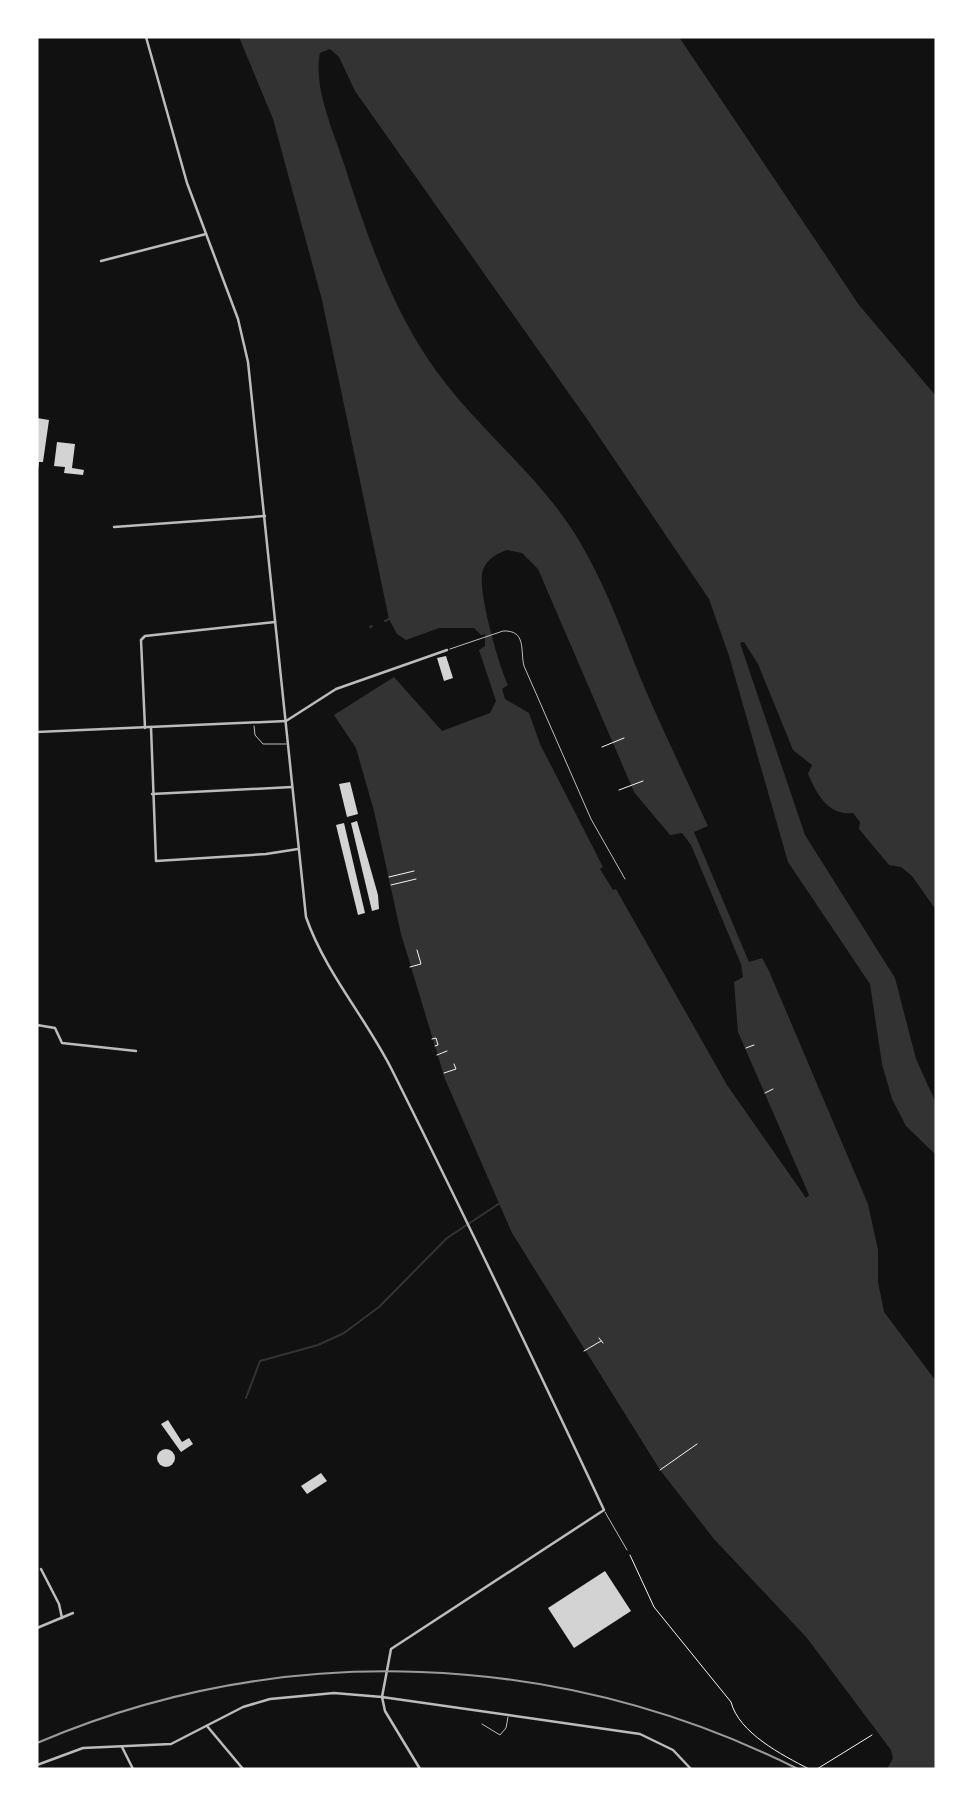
<svg xmlns="http://www.w3.org/2000/svg" width="973" height="1806" font-family="'Fira Sans',sans-serif">
<rect width="100%" height="100%" fill="#111"/>
<path fill="#333" fill-rule="evenodd" d="M 239,37 L 679,37 L 859,305 L 936,396 L 936,910 L 912,876 L 901,867 L 889,865 L 859,829 L 860,822 L 853,813 C 828,816 817,794 808,774 L 812,765 L 793,750 L 758,664 L 744,642 L 740,643 L 805,835 L 895,978 L 916,1059 L 936,1103 L 936,1155 L 906,1126 L 892,1099 L 882,1064 L 870,984 L 788,862 L 729,656 L 709,599 L 587,419 L 355,91 L 339,57 L 330,49 L 320,53 C 313,87 333,130 343,161 C 368,238 395,321 447,385 C 492,442 550,486 585,551 C 608,592 623,634 640,677 C 661,727 685,776 708,826 L 694,832 L 749,962 L 762,958 L 769,971 L 868,1204 L 878,1250 L 878,1282 L 884,1312 L 936,1381 L 936,1769 L 887,1769 L 893,1758 L 891,1750 L 807,1638 L 714,1539 L 660,1470 L 512,1233 L 445,1079 L 401,934 L 374,811 L 356,748 L 334,715 L 394,677 L 442,731 L 490,713 L 496,701 L 479,650 L 485,646 L 485,634 L 481,635 L 474,628 L 439,628 L 406,640 L 397,634 L 389,619 L 322,300 L 273,119 ZM 507,550 L 522,553 L 538,569 L 634,792 L 670,835 L 682,833 L 691,845 L 741,964 L 743,977 L 734,982 L 738,1032 L 809,1195 L 806,1198 L 727,1085 L 616,889 L 613,890 L 600,869 L 603,867 L 540,744 L 529,713 L 505,699 L 502,689 L 508,685 C 499,666 476,587 483,570 C 487,559 496,554 507,550 Z"/>
<g fill="none" stroke-linecap="round" stroke-linejoin="round">
<g stroke="#333" stroke-width="2">
<path d="M 385,621 L 389,619"/>
<path d="M 370,627 L 372,626"/>
<path d="M 246,1398 L 260,1361 L 318,1345 L 344,1333 L 379,1307 L 447,1238 L 500,1203"/>
</g>
</g>
<g fill="#d3d3d3">
<path d="M 37,418 L 49,420 L 43,462 L 39,462 L 38,470 Z"/>
<path d="M 57,442 L 75,444 L 72,468 L 84,470 L 83,475 L 64,473 L 65,467 L 54,466 Z"/>
<path d="M 446,656 L 453,678 L 444,681 L 437,658 Z"/>
<path d="M 350,782 L 358,814 L 347,817 L 339,784 Z"/>
<path d="M 357,821 L 378,895 L 379,909 L 372,911 L 351,823 Z"/>
<path d="M 344,823 L 365,913 L 358,915 L 336,825 Z"/>
<path d="M 168,1420 L 182,1442 L 189,1438 L 193,1444 L 181,1452 L 161,1424 Z"/>
<circle cx="166" cy="1458" r="9"/>
<path d="M 321,1473 L 327,1481 L 307,1494 L 301,1486 Z"/>
<path d="M 605,1571 L 631,1611 L 574,1648 L 548,1608 Z"/>
</g>
<g fill="none" stroke-linecap="round" stroke-linejoin="round">
<g stroke="#f5f5f5" stroke-width="1">
<path d="M 602,747 L 624,738"/>
<path d="M 619,790 L 643,781"/>
<path d="M 389,877 L 414,871"/>
<path d="M 391,885 L 416,879"/>
<path d="M 410,967 L 421,964 L 417,950"/>
<path d="M 432,1039 L 436,1038 L 438,1045 L 435,1046"/>
<path d="M 746,1048 L 754,1045"/>
<path d="M 437,1055 L 447,1051"/>
<path d="M 444,1073 L 456,1069 L 454,1064"/>
<path d="M 765,1093 L 773,1089"/>
<path d="M 599,1338 L 603,1343"/>
<path d="M 584,1351 L 601,1341"/>
<path d="M 660,1470 L 697,1444"/>
<path d="M 630,1555 L 654,1607 L 731,1702 C 739,1733 782,1755 809,1769"/>
<path d="M 817,1769 L 872,1735"/>
</g>
<g stroke="#bcbcbc" stroke-width="1">
<path d="M 450,649 L 503,631 C 527,630 520,651 524,666 L 591,819 L 625,879"/>
<path d="M 254,726 L 255,735 L 263,744 L 286,744"/>
<path d="M 605,1512 L 627,1550"/>
<path d="M 482,1724 L 500,1735 L 506,1728 L 508,1717"/>
</g>
<g stroke="#bcbcbc" stroke-width="2.5">
<path d="M 101,261 L 206,234"/>
<path d="M 114,527 L 265,516"/>
<path d="M 286,721 L 336,689 L 447,650"/>
<path d="M 151,727 L 156,861 L 266,854 L 298,849"/>
<path d="M 145,728 L 141,640 L 145,636 L 275,622"/>
<path d="M 152,794 L 292,787"/>
<path d="M 37,1025 L 55,1028 L 62,1043 L 136,1051"/>
<path d="M 41,1569 L 59,1604 L 62,1618"/>
<path d="M 37,1628 L 73,1613"/>
<path d="M 207,1726 L 243,1769"/>
<path d="M 122,1747 L 133,1769"/>
<path d="M 420,1769 L 385,1711 L 382,1697 L 640,1734 L 673,1750 L 691,1769"/>
</g>
<g stroke="#bcbcbc" stroke-width="2.5">
<path d="M 37,732 L 286,721"/>
<path d="M 37,1765 L 83,1748 L 171,1744 L 243,1707 L 270,1699 L 334,1693 L 382,1697 L 391,1649 L 604,1510 C 535,1363 465,1216 392,1070 C 366,1018 325,972 306,917 L 248,362 L 238,319 L 187,183 L 146,37"/>
</g>
<path stroke="#9a9a9a" stroke-width="2" d="M 37,1743 C 283,1638 560,1650 798,1769"/>
</g>
<rect width="973" height="1806" fill="none" stroke="#ffffff" stroke-width="77"/>
</svg>
